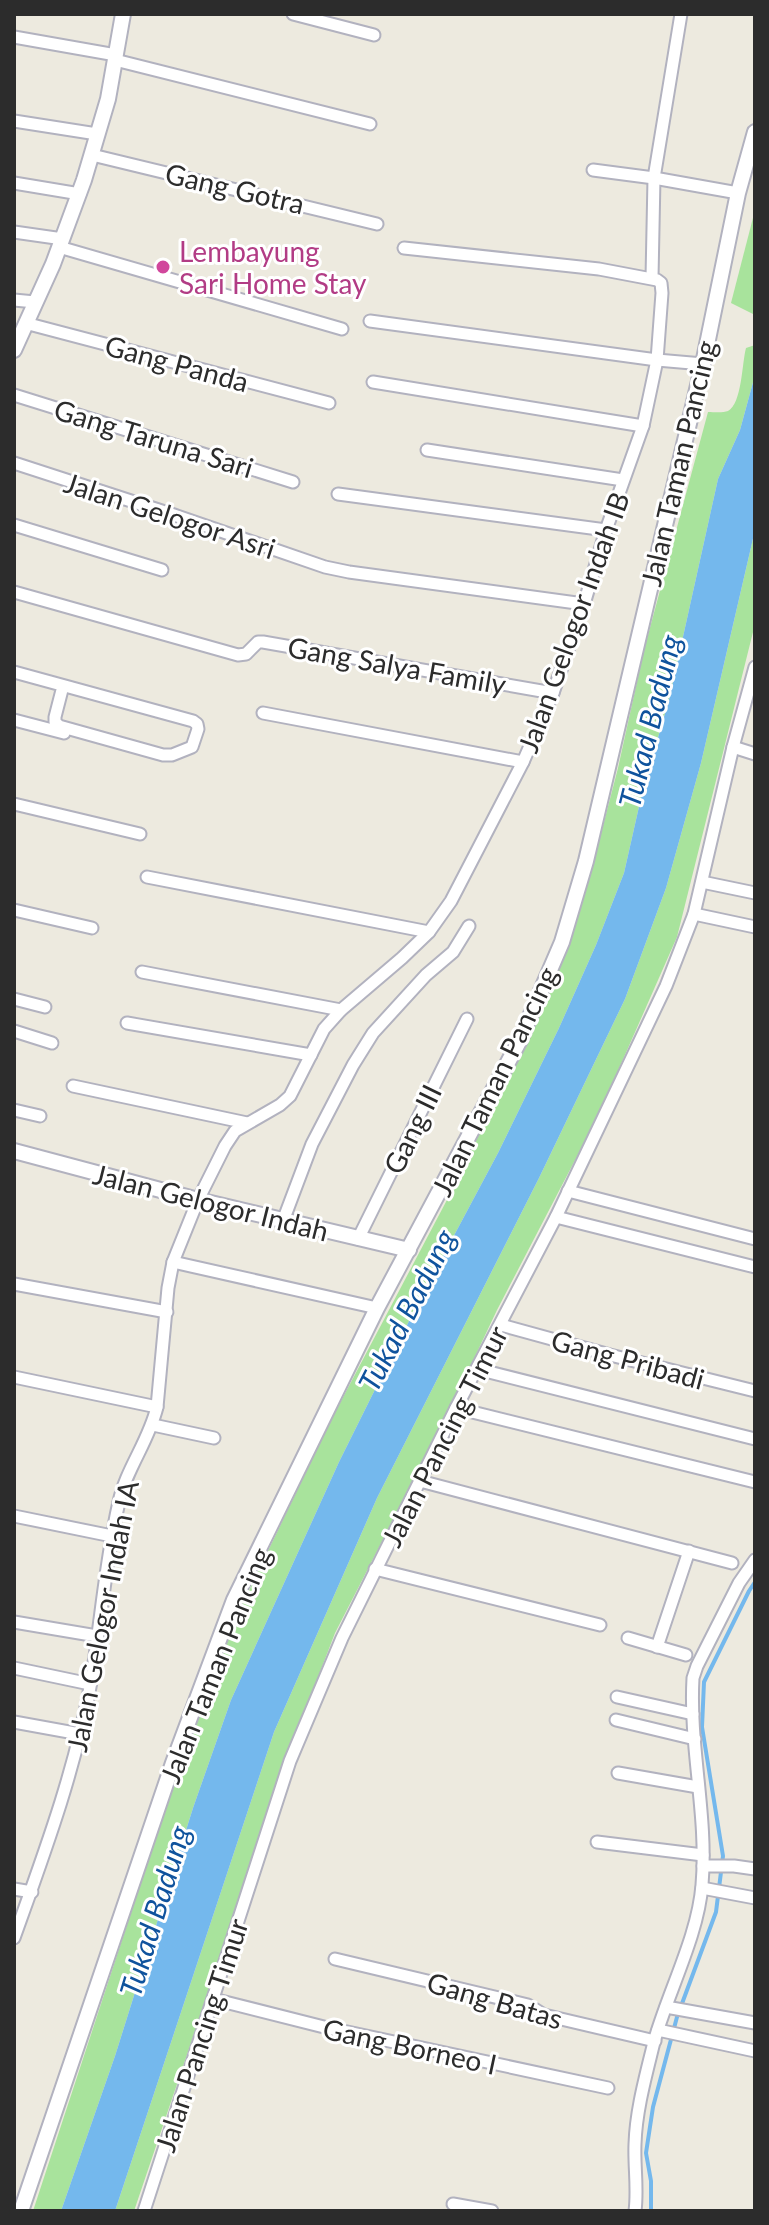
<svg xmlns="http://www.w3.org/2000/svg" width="769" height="2225" font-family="Lato,sans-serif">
<rect width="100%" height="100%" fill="#edeadf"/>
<g fill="#a8e39c">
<path d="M 755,210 L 755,315 L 731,303 Z"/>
<path d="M 755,345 L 755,375 L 740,430 L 718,479 L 669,700 L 643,789 L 624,873 L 596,945 L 559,1028 L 498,1153 L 418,1303 L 339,1462 L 231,1700 L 193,1808 L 115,2056 L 61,2211 L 33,2211 L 192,1727 L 229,1632 L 331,1420 L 458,1179 L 558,966 L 590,876 L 618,768 L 644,650 L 708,412 C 714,412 723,413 728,411 C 742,404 742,362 746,348 Z"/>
<path d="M 755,530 L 755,624 L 677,937 L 598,1116 L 497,1310 L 452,1405 L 335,1633 L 292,1745 L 134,2211 L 115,2211 L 274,1732 L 377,1498 L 539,1178 L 625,999 L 666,888 L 701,763 Z"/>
</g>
<path fill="#74b8ed" d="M 755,375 L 755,530 L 701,763 L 666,888 L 625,999 L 539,1178 L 377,1498 L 274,1732 L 115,2211 L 61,2211 L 115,2056 L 193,1808 L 231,1700 L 339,1462 L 418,1303 L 498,1153 L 559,1028 L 596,945 L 624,873 L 643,789 L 669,700 L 718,479 L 740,430 Z"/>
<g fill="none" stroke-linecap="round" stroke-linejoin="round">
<path stroke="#74b8ed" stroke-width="4" d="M 651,2211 L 651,2181 L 646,2153 L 653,2107 L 677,2017 L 716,1912 L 723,1856 L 702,1727 L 704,1682 L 749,1591 L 755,1582"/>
<defs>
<g id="minor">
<path d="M 293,14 L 374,35"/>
<path d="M 14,37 L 116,55"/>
<path d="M 115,60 L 370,124"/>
<path d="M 14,121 L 97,134"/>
<path d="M 92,155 L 377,224"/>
<path d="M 593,170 L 654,178 L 738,193"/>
<path d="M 14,183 L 80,194"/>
<path d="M 14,232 L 63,239"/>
<path d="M 59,247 L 342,329"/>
<path d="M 652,278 L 654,178 L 681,14"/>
<path d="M 14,300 L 35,302"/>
<path d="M 370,321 L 657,360 L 703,364"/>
<path d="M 25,323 L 329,403"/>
<path d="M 373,382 L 643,426"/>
<path d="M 14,395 L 293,482"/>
<path d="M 427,450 L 623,480"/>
<path d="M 14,463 L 174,515 L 325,567 L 349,572 L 584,604"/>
<path d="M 338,494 L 606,530"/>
<path d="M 14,525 L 162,570"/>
<path d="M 14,592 L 238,655 L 246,654 L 258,642 L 263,642 L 553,693"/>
<path d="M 14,672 L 193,721 L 197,724 L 198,729 L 192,747 L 172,755 L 163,755 L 59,726 L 55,722 L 55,717 L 63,686"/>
<path d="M 263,713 L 523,762"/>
<path d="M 14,720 L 64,733"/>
<path d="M 733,747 L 755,754"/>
<path d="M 14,804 L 140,834"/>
<path d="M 147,877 L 429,932"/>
<path d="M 702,882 L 755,893"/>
<path d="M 14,910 L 92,928"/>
<path d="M 694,914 L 755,927"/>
<path d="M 142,972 L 341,1010"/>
<path d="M 14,999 L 45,1007"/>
<path d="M 127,1023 L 311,1055"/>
<path d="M 14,1031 L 52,1043"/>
<path d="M 73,1086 L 247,1123"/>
<path d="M 14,1110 L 40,1116"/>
<path d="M 568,1191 L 755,1239"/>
<path d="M 556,1217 L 755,1267"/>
<path d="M 283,1221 L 312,1144 L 353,1065 L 373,1033 L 426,975 L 453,952 L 469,926"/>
<path d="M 358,1239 L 467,1019"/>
<path d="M 173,1262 L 377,1308"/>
<path d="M 14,1284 L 167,1312"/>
<path d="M 501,1325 L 610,1355 L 755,1391"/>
<path d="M 477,1369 L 755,1439"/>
<path d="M 14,1377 L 157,1407"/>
<path d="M 456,1408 L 755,1482"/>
<path d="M 153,1425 L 214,1438"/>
<path d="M 420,1481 L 732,1563"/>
<path d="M 14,1516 L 112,1536"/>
<path d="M 375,1569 L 600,1625"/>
<path d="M 14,1622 L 97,1636"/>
<path d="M 628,1638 L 686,1655"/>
<path d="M 657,1647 L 689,1551"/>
<path d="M 14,1668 L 90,1684"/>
<path d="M 617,1697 L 693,1714"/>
<path d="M 616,1720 L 695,1739"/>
<path d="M 14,1722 L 80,1734"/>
<path d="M 618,1773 L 698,1787"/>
<path d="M 597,1842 L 703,1855"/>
<path d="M 703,1866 L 734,1866 L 755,1869"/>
<path d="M 702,1888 L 755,1898"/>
<path d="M 14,1889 L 32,1892"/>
<path d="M 14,1938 C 44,1854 75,1771 91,1682 C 101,1623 105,1562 119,1502 C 126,1469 149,1441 157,1407 L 168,1288 L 173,1262 L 198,1200 L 225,1146 L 235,1131 L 280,1105 L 290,1096 L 324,1029 L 341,1010 L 402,958 L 429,932 L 451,901 L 523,762 L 553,693 L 584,604 L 606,530 L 643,426 L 657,360 L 662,293 L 661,283 L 657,280 L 599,269 L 404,248"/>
<path d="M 335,1959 L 528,2005 L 544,2015 L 655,2041"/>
<path d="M 213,1999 L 324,2027 L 608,2088"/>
<path d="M 666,2007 L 755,2023"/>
<path d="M 658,2030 L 755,2051"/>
<path d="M 453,2204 L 492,2211"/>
<path d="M 144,2211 L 290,1761 L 342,1638 L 456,1408 L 556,1217 L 666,986 L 694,914 L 733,747 L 755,667"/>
<path d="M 635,2211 C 638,2189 634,2166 635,2144 C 636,2110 646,2075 654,2042 C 668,1992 698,1936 702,1885 C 708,1816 689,1747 693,1678 L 697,1666 L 739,1583 L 755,1560"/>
</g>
<g id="tertiary">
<path d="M 14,350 L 53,264 L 84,180 L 108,99 L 123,14"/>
<path d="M 14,1151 L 198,1200 L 409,1250"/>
<path d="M 21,2211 L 173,1763 L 234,1600 L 377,1308 L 520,1040 L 562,942 L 586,861 L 703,364 L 738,193 L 755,132"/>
</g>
</defs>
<use href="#minor" stroke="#b2b2bf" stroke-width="15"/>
<use href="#tertiary" stroke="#b2b2bf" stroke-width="18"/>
<use href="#minor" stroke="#fff" stroke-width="11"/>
<use href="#tertiary" stroke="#fff" stroke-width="14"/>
</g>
<circle fill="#d1479c" stroke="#fff" stroke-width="3" cx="163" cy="267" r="8"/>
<g text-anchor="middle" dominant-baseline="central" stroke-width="6" stroke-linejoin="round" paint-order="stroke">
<g font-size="28" fill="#2c2c2c" stroke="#fff">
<text transform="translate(235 188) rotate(13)">Gang Gotra</text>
<text transform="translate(177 363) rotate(15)">Gang Panda</text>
<text transform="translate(154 438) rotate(17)">Gang Taruna Sari</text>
<text transform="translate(678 463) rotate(-77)">Jalan Taman Pancing</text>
<text transform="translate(170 515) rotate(18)">Jalan Gelogor Asri</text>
<text transform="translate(573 622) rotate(-70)">Jalan Gelogor Indah IB</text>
<text transform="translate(397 665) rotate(10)">Gang Salya Family</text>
<text transform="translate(494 1081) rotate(-64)">Jalan Taman Pancing</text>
<text transform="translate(412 1129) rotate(-64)">Gang III</text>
<text transform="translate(211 1202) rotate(14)">Jalan Gelogor Indah</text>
<text transform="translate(628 1359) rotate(15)">Gang Pribadi</text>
<text transform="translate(444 1436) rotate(-63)">Jalan Pancing Timur</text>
<text transform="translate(102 1616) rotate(-79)">Jalan Gelogor Indah IA</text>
<text transform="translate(215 1665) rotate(-68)">Jalan Taman Pancing</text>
<text transform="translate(495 2000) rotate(16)">Gang Batas</text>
<text transform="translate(201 2035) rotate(-72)">Jalan Pancing Timur</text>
<text transform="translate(410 2046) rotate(12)">Gang Borneo I</text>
</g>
<g font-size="28" fill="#b23c85" stroke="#fff" text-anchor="start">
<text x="179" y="251">Lembayung<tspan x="179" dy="32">Sari Home Stay</tspan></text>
</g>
<g font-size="30" font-style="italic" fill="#0f539d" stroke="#fff">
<text transform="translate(649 721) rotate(-76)">Tukad Badung</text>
<text transform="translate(406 1310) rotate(-63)">Tukad Badung</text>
<text transform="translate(154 1911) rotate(-73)">Tukad Badung</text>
</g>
</g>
<rect width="769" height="2225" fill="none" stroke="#2c2c2c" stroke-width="32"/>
</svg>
